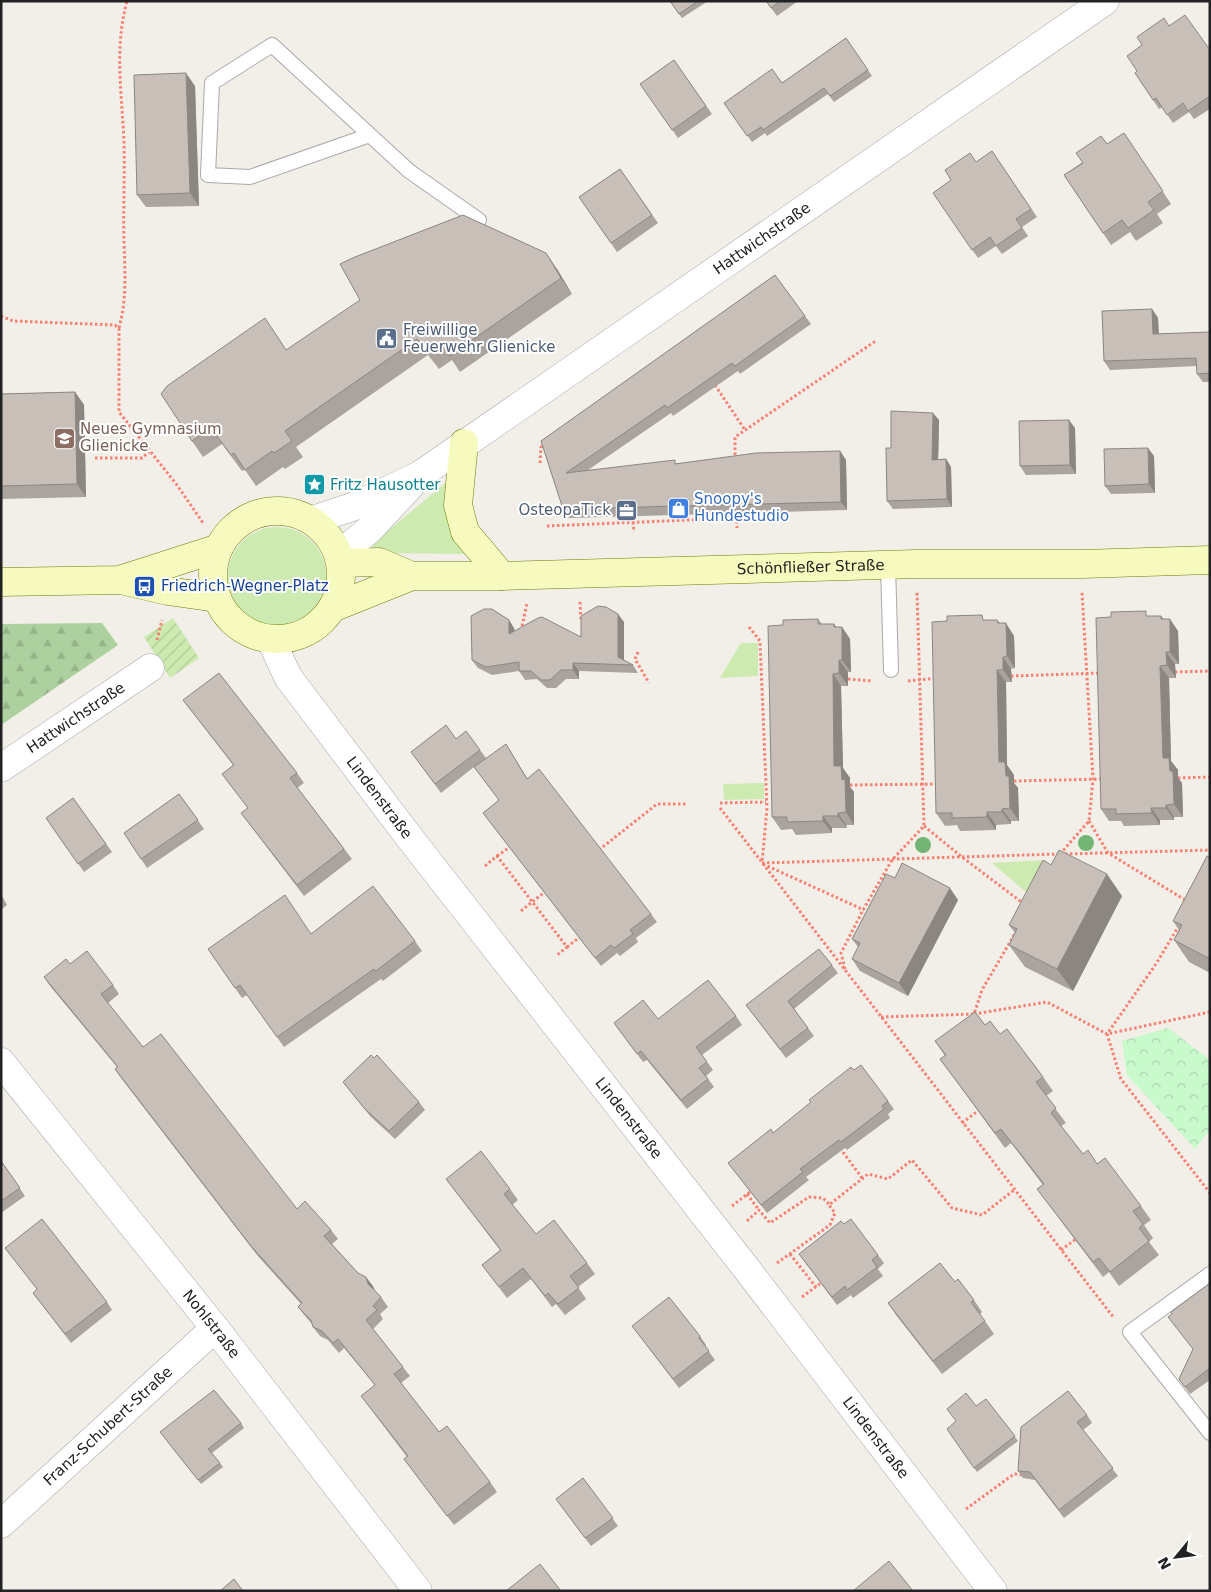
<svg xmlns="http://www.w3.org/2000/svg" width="1211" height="1592" font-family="'DejaVu Sans',sans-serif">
<defs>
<pattern id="forest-firs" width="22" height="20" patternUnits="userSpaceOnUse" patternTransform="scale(1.25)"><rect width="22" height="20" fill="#add19e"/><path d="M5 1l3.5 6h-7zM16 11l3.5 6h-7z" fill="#95b388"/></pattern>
<pattern id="park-crowns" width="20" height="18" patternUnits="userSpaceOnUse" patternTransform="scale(1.25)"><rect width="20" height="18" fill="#c8facc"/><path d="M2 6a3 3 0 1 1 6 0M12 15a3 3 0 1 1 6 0" fill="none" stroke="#acd6af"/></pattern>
<pattern id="garden-furrows" width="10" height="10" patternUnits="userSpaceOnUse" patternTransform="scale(1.25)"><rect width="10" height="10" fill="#cdebb0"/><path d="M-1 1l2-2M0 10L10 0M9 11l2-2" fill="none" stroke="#b0c997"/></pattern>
</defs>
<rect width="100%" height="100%" fill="#f2efe9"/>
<g fill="#cdebb0">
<path d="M 447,482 L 445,505 L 449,527 L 466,554 L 375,553 L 372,544 Z"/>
<circle cx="277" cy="576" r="49"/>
<path d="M 741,643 L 758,643 L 758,676 L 720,678 Z"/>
<path d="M 764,783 L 764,799 L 724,800 L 723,784 Z"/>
<path d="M 1047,860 L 1028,894 L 992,863 Z"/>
</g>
<path fill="url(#forest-firs)" d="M 102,623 L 118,645 L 1,725 L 1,624 Z"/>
<path fill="url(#park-crowns)" d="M 1168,1028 L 1210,1060 L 1210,1130 L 1195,1149 L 1127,1075 L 1122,1041 Z"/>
<path fill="url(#garden-furrows)" d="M 173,618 L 199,658 L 170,678 L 144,637 Z"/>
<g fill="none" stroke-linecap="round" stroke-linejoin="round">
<defs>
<g id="lane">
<path d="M 370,135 L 250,177 L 208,175 L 212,83 L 272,45 L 409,171 L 479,220"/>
<path d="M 888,565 L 891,670"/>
<path d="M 1210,1274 L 1130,1332 L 1210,1433"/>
</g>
<g id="street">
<path id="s1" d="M 313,520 L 355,506 L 420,475 L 1105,1"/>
<path d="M 339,555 L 370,529 L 411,485"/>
<path id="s2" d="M 271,640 L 288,677 L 409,837 L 746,1268 L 993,1591"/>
<path id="s3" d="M 1,768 L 150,668"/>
<path id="s4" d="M 1,1062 L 215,1328 L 418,1591"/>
<path id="s5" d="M 1,1524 L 215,1328"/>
</g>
<g id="secondary">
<path d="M 464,443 L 458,505 L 465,532 L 502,576"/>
<circle cx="277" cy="575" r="64"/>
<path d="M 341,563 L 379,562 L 412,576"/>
<path d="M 121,580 L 168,591 L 217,598"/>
<path d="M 1,582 L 119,580 L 219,548"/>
<path id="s6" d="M 332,608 L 412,576 L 502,576 L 916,564 L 1082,564 L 1210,560"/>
</g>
</defs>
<use href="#lane" stroke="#a9a9a9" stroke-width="16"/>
<use href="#street" stroke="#a9a9a9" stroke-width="29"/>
<use href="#secondary" stroke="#707d05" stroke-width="29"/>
<g stroke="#fa8072" stroke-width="3" stroke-dasharray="2.5 2.5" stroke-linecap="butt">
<path d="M 1,316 L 13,321 L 115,325 L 119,329 L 119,412 L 177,485 L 203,523"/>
<path d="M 119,328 C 127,299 125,271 124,241 C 123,208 125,175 124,142 C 122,94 114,49 127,1"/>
<path d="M 715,385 L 745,430"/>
<path d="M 95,458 L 142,458 L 149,452"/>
<path d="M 735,460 L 735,437 L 877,340"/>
<path d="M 540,463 L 541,447 L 544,445"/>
<path d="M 737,511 L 737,528"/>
<path d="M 633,522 L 634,532"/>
<path d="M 547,526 L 737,518"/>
<path d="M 580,602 L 581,620"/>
<path d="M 749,627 L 760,641 L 767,808 L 762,863"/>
<path d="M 521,631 L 527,603"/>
<path d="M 157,640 L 162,620"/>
<path d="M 638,652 L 635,659 L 649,683"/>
<path d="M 1175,672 L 1210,671"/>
<path d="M 1011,676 L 1101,673"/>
<path d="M 848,679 L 872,681"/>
<path d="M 908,681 L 937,678"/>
<path d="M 1178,778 L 1210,777"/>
<path d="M 1014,781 L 1103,779"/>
<path d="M 850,785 L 940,784"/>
<path d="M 720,803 L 766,802"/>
<path d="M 720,808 L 1114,1318"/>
<path d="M 1089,821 L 1108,853 L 1187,901"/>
<path d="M 924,826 L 962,857 L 1024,904"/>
<path d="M 599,850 L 657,804 L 687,804"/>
<path d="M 1060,854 L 1089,821 L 1093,779 L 1082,592"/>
<path d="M 1065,854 L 1210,850"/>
<path d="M 497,856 L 510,847"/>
<path d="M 762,863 L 1059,854"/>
<path d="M 763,864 L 864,910"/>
<path d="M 485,866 L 497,856 L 567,947 L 556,956"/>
<path d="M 521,911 L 546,891"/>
<path d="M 567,947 L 580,937"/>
<path d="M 845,969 L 841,953 L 863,910 L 892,860 L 924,826 L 917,592"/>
<path d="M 1210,1012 L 1107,1034 L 1121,1079 L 1210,1193"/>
<path d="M 974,1014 L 1047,1002 L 1107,1034 L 1156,964 L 1180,924"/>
<path d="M 881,1017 L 974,1014 L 982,990 L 1017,930"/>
<path d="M 962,1123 L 979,1110"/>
<path d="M 840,1148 L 862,1178"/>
<path d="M 747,1194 L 759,1210"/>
<path d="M 732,1206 L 750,1192"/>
<path d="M 747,1221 L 759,1210 L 770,1223 L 809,1197 L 823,1198 L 829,1204"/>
<path d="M 1061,1250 L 1076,1239"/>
<path d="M 790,1254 L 816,1287"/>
<path d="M 777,1263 L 830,1225 L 835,1213 L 829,1205 L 868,1174 L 888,1179 L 912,1160 L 952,1208 L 982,1215 L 1014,1190"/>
<path d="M 802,1297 L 821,1283"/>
<path d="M 966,1509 L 1014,1474 L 1023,1475"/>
</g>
<use href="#lane" stroke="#fff" stroke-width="14"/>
<use href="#street" stroke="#fff" stroke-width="28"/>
<use href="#secondary" stroke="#f7fabf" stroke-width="28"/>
</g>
<g fill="#74b475">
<circle cx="1086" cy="843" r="8"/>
<circle cx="923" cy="845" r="8"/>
</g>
<g fill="#aba49e">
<path d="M 670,1 L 708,1 L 682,18 Z"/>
<path d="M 766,1 L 798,1 L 777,16 Z"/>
<path d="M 1169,26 L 1210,50 L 1210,109 L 1194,119 L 1189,112 L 1173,123 L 1162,107 L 1159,109 L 1135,73 L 1137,71 Z"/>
<path d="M 846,38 L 872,76 L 834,102 L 828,94 L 767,136 L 765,133 L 752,142 L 724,103 L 782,83 Z"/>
<path d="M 674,60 L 712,114 L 678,138 L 640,84 Z"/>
<path d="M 195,86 L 199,206 L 146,207 L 137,195 Z"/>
<path d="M 1124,133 L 1171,204 L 1157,214 L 1163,223 L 1136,241 L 1130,232 L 1111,245 L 1064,175 Z"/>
<path d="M 992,151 L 1037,217 L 1022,227 L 1028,236 L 1002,254 L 996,246 L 978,258 L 933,193 Z"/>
<path d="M 620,169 L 658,223 L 617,252 L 579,197 Z"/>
<path d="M 557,269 L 572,294 L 460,372 L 452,360 L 439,369 L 428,355 L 296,447 L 303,457 L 285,469 L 283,467 L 256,486 L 245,470 L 242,471 L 222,444 L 203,457 L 192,441 L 276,334 L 286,350 Z"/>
<path d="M 775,275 L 811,324 L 740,374 L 738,371 L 673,416 L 671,413 L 588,470 L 840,451 L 846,460 L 847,510 L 569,518 L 563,509 L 541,441 Z"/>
<path d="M 1152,309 L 1158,318 L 1159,334 L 1210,332 L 1210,382 L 1203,382 L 1197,374 L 1197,366 L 1110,370 L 1104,361 Z"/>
<path d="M 75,392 L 84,405 L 86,497 L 1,499 L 1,394 Z"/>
<path d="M 939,420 L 938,460 L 946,459 L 951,467 L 952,507 L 893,509 L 887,501 L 891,448 Z"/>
<path d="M 1075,428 L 1076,474 L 1026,475 L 1020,466 Z"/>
<path d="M 1154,456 L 1155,493 L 1111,494 L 1105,486 Z"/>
<path d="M 1150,616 L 1161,616 L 1163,619 L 1178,631 L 1179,664 L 1175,664 L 1176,678 L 1169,678 L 1171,761 L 1178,770 L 1178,778 L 1182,783 L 1183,817 L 1174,817 L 1174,820 L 1160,820 L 1160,825 L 1124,826 L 1121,821 L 1109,821 L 1101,809 Z"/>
<path d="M 818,619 L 822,624 L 834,624 L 836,627 L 842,627 L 850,639 L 851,672 L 848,672 L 848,686 L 841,686 L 843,768 L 850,778 L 850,787 L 854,792 L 854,825 L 846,825 L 847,828 L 832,828 L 832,833 L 796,835 L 792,829 L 781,830 L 772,817 L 783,625 Z"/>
<path d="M 986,620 L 997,620 L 1000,623 L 1014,636 L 1015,668 L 1011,669 L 1012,682 L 1006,682 L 1007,765 L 1014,775 L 1014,783 L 1018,788 L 1019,821 L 1011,821 L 1011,824 L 996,825 L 996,830 L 960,831 L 957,825 L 945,826 L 936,813 Z"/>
<path d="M 624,622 L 624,660 L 633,665 L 638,673 L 579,671 L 579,679 L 566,679 L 556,688 L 547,688 L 537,679 L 525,680 L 519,671 L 492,675 L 478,668 L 472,660 L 514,628 L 515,631 L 581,637 Z"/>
<path d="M 183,700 L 297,773 L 304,783 L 297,788 L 352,859 L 304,896 L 241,813 L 248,808 L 222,774 L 233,765 Z"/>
<path d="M 456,739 L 480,750 L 486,758 L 511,752 L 527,778 L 651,914 L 657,922 L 636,938 L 638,942 L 620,956 L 617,953 L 601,966 L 483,813 L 499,800 L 474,767 L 441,793 L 417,760 Z"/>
<path d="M 179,794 L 204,829 L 147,868 L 124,833 Z"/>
<path d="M 73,798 L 112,852 L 84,872 L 46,818 Z"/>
<path d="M 1210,857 L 1210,973 L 1189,962 L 1174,940 L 1179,930 L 1173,921 Z"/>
<path d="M 1051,865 L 1122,896 L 1073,991 L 1025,967 L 1009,945 L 1015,933 L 1009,925 Z"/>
<path d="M 895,878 L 958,900 L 908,996 L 860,971 L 852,959 L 858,947 L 852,939 Z"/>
<path d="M 1,894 L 7,905 L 1,910 Z"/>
<path d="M 311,934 L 415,941 L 422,951 L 383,981 L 381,979 L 284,1047 L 247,995 L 242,998 L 208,949 Z"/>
<path d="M 70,964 L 113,985 L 119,994 L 108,1003 L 143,1047 L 297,1209 L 331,1230 L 338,1239 L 332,1244 L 358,1273 L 373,1286 L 374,1289 L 381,1297 L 388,1307 L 380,1314 L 383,1319 L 373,1329 L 410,1376 L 401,1383 L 439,1432 L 490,1482 L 497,1492 L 454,1525 L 404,1459 L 407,1457 L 361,1396 L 375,1385 L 344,1348 L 339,1353 L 328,1340 L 320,1336 L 313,1327 L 312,1324 L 305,1316 L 298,1307 L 301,1304 L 257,1255 L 121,1078 L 115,1069 L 117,1067 L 50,986 L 44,977 Z"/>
<path d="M 832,965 L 838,973 L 794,1009 L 814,1036 L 786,1058 L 746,1005 Z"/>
<path d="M 736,1016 L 742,1025 L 702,1055 L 713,1070 L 706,1076 L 714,1087 L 687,1109 L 647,1060 L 643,1062 L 614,1023 L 658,1019 Z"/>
<path d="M 985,1025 L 1000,1034 L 1034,1064 L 1053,1091 L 1046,1096 L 1066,1123 L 1061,1126 L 1083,1154 L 1097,1164 L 1141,1206 L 1151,1220 L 1144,1225 L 1153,1238 L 1149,1242 L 1159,1255 L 1119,1286 L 1109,1272 L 1103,1277 L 1037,1189 L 1043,1185 L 1011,1143 L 1005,1148 L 940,1059 L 945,1056 L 935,1041 Z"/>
<path d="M 854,1070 L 888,1101 L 894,1109 L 888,1114 L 890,1118 L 847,1150 L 845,1148 L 806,1177 L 809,1180 L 767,1213 L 728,1163 L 773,1133 Z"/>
<path d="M 343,1082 L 419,1102 L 425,1110 L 395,1139 L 370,1116 Z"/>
<path d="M 1,1161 L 25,1196 L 1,1213 Z"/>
<path d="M 446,1179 L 510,1189 L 518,1200 L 512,1205 L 536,1234 L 587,1263 L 595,1274 L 578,1287 L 586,1299 L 565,1315 L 556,1304 L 552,1307 L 531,1279 L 507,1298 L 482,1265 L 500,1250 Z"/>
<path d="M 844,1224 L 878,1255 L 884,1263 L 878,1269 L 883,1276 L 853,1298 L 851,1295 L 837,1305 L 799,1254 Z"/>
<path d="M 5,1248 L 107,1302 L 112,1310 L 71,1343 L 33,1293 L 37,1289 Z"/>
<path d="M 955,1282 L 974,1300 L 982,1312 L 980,1314 L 994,1334 L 942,1374 L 896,1315 L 888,1303 Z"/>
<path d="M 1210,1283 L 1210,1380 L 1190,1394 L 1179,1379 L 1193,1350 Z"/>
<path d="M 632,1326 L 700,1336 L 706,1345 L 705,1346 L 715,1360 L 679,1388 Z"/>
<path d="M 986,1399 L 1018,1441 L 977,1472 L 947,1429 Z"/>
<path d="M 1087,1415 L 1092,1423 L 1083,1430 L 1118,1476 L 1064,1518 L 1035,1480 L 1023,1478 L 1018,1471 L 1021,1427 Z"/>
<path d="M 241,1423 L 244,1428 L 212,1453 L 223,1467 L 201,1484 L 160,1432 Z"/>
<path d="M 583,1478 L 618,1526 L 591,1546 L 556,1499 Z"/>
</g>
<g fill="#8b8681">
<path d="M 186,73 L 195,86 L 199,206 L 190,193 Z"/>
<path d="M 546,253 L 557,269 L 572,294 L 561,278 Z"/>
<path d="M 1152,309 L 1158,318 L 1159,342 L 1153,334 Z"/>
<path d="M 75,392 L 84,405 L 86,497 L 77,484 Z"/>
<path d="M 933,413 L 939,420 L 938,467 L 932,460 Z"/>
<path d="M 1069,420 L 1075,428 L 1076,474 L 1070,465 Z"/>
<path d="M 1148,448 L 1154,456 L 1155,493 L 1149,484 Z"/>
<path d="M 840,451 L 846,460 L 847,510 L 841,502 Z"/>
<path d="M 946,459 L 951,467 L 952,507 L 947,499 Z"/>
<path d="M 618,614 L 624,622 L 624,665 L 618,657 Z"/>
<path d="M 1161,616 L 1170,628 L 1170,619 L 1178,631 L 1179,664 L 1170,652 L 1161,619 Z"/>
<path d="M 509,620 L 514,628 L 515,642 L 509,634 Z"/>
<path d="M 997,620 L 1006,632 L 1006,623 L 1014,636 L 1015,668 L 1007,656 L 998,623 Z"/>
<path d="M 834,624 L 842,635 L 842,627 L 850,639 L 851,672 L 842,660 L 834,627 Z"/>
<path d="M 1166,652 L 1175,664 L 1176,678 L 1167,665 Z"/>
<path d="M 1003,657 L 1011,669 L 1012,682 L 1003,670 Z"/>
<path d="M 839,660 L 848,672 L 848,686 L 839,673 Z"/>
<path d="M 573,663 L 579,671 L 579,679 L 573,670 Z"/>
<path d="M 1160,666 L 1169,678 L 1171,761 L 1178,770 L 1178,778 L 1182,783 L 1183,817 L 1174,804 L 1163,758 Z"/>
<path d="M 997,670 L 1006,682 L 1007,765 L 1014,775 L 1014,783 L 1018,788 L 1019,821 L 1010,808 L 1006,776 L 999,762 Z"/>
<path d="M 833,674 L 841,686 L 843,768 L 850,778 L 850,787 L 854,792 L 854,825 L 846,812 L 834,766 Z"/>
<path d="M 1166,805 L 1174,817 L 1174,820 L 1166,808 Z"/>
<path d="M 1151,808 L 1160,820 L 1160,825 L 1152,813 Z"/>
<path d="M 1002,809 L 1011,821 L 1011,824 L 1002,812 Z"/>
<path d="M 987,812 L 996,825 L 996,830 L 987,817 Z"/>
<path d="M 838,813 L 846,825 L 847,828 L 838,816 Z"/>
<path d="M 823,816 L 832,828 L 832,833 L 823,821 Z"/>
<path d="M 1107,874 L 1122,896 L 1073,991 L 1057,969 Z"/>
<path d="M 950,888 L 958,900 L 908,996 L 899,983 Z"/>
<path d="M 366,1277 L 373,1286 L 375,1293 L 368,1284 Z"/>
</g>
<g fill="#c7bfb8" stroke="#8b8681">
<path d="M 670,1 L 698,1 L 679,14 Z"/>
<path d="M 766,1 L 780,1 L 771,8 Z"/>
<path d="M 1185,15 L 1210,50 L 1210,96 L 1188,111 L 1183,103 L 1167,115 L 1156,98 L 1153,100 L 1135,73 L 1137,71 L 1127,56 L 1142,45 L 1137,37 L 1164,18 L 1169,26 Z"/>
<path d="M 846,38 L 868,70 L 830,96 L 824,88 L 763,130 L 761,127 L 747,136 L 724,103 L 772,69 L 782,83 Z"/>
<path d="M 674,60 L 706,106 L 672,130 L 640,84 Z"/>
<path d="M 186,73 L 190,193 L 137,195 L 134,75 Z"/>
<path d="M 1124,133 L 1163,191 L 1148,202 L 1154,210 L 1128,228 L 1122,220 L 1103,233 L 1064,175 L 1083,163 L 1076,153 L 1101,136 L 1107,144 Z"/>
<path d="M 992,151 L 1031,209 L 1016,219 L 1022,228 L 996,246 L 990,237 L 972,250 L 933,193 L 951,180 L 945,170 L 970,153 L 976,162 Z"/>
<path d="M 620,169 L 652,215 L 611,243 L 579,197 Z"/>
<path d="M 463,215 L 546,253 L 561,278 L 449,356 L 441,345 L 428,353 L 417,339 L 285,431 L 292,441 L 274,453 L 272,451 L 245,470 L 234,453 L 231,455 L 211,428 L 192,441 L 161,394 L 167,386 L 265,318 L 286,350 L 360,300 L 340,264 L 355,257 Z"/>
<path d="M 775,275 L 805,316 L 735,366 L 732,363 L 667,408 L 665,405 L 566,473 L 675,460 L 675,464 L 756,453 L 840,451 L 841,502 L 563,509 L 541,441 Z"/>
<path d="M 1152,309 L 1153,334 L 1210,332 L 1210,373 L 1197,374 L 1196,358 L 1104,361 L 1102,311 Z"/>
<path d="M 75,392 L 77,484 L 1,486 L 1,394 Z"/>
<path d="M 891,411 L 933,413 L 932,460 L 946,459 L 947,499 L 887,501 L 886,448 L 891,448 Z"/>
<path d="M 1069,420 L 1070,465 L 1020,466 L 1019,421 Z"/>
<path d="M 1148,448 L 1149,484 L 1105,486 L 1104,449 Z"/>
<path d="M 598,606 L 606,607 L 618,614 L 618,657 L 633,665 L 573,663 L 573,670 L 561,670 L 550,680 L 541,680 L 531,671 L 519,671 L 519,662 L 486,667 L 472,660 L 471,616 L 484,609 L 492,609 L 509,620 L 509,634 L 538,618 L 542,617 L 581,637 L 581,616 Z"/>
<path d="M 1146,611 L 1146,616 L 1161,616 L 1161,619 L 1170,619 L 1170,652 L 1166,652 L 1167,665 L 1160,666 L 1163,758 L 1169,758 L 1170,771 L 1173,771 L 1174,804 L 1166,805 L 1166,808 L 1151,808 L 1152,813 L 1116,814 L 1116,809 L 1101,809 L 1096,618 L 1111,617 L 1111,612 Z"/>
<path d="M 982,615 L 983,620 L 997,620 L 998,623 L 1006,623 L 1007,656 L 1003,657 L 1003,670 L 997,670 L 999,762 L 1005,762 L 1006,776 L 1009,776 L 1010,808 L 1002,809 L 1002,812 L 987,812 L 987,817 L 952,818 L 952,813 L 936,813 L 932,622 L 947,621 L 947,616 Z"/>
<path d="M 818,619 L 818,624 L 834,624 L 834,627 L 842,627 L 842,660 L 839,660 L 839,673 L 833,674 L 834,766 L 841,766 L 842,780 L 845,779 L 846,812 L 838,813 L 838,816 L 823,816 L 823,821 L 787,822 L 787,817 L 772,817 L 768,626 L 783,625 L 783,620 Z"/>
<path d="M 219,673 L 297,773 L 290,778 L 344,849 L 297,885 L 241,813 L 248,808 L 222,774 L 234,765 L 183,700 Z"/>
<path d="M 446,725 L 456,739 L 466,731 L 480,750 L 435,784 L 411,752 Z"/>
<path d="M 506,744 L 527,779 L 539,769 L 651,914 L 630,930 L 633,934 L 614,948 L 611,945 L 595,958 L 483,813 L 499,800 L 474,767 Z"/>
<path d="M 179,794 L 198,820 L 141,859 L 124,833 Z"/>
<path d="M 73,798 L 106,844 L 78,864 L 46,818 Z"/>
<path d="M 1059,850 L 1107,874 L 1057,969 L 1009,945 L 1017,929 L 1009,925 L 1043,860 L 1051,865 Z"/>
<path d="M 1207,856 L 1210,857 L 1210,959 L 1174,940 L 1182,925 L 1173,921 Z"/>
<path d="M 902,863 L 950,888 L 899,983 L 852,959 L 860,943 L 852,939 L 886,874 L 895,878 Z"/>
<path d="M 373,886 L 415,941 L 376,971 L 374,969 L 277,1037 L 240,985 L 235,988 L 208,949 L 285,895 L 311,934 Z"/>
<path d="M 819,949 L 832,965 L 788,1001 L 808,1028 L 780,1049 L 746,1005 Z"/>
<path d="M 87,951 L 113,985 L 101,994 L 143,1047 L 161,1034 L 297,1209 L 305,1201 L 331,1230 L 324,1236 L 358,1273 L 366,1277 L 368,1284 L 381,1297 L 373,1306 L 377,1310 L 366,1320 L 403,1367 L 394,1374 L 439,1432 L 447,1426 L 490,1482 L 447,1516 L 404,1459 L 408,1456 L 361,1396 L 375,1385 L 338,1339 L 333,1343 L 322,1331 L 313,1327 L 311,1320 L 298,1307 L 302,1303 L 251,1246 L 115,1069 L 118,1067 L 44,977 L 66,959 L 70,964 Z"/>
<path d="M 708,980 L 736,1016 L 696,1047 L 707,1062 L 699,1068 L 708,1079 L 681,1100 L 641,1051 L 637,1054 L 614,1023 L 643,1000 L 658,1019 Z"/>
<path d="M 975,1012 L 985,1025 L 990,1021 L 1000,1034 L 1007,1029 L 1043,1077 L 1036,1082 L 1056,1108 L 1051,1113 L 1083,1154 L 1088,1150 L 1097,1164 L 1105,1158 L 1141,1206 L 1133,1211 L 1143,1224 L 1139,1228 L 1149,1241 L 1110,1272 L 1099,1258 L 1093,1262 L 1037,1189 L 1044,1184 L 1001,1129 L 995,1133 L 940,1059 L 946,1055 L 935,1041 Z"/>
<path d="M 371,1055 L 374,1058 L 377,1055 L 419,1102 L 389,1131 L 364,1108 L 343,1082 Z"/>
<path d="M 861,1065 L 888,1101 L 882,1106 L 884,1109 L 841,1142 L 839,1140 L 800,1169 L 803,1172 L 761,1205 L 728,1163 L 771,1129 L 773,1133 L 811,1102 L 809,1100 L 851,1067 L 854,1070 Z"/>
<path d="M 481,1151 L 510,1189 L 504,1194 L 536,1234 L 554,1220 L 587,1263 L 570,1276 L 579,1288 L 558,1304 L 548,1293 L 545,1296 L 523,1268 L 499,1287 L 482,1265 L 501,1250 L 446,1179 Z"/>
<path d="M 1,1161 L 20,1188 L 1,1201 Z"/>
<path d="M 42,1219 L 107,1302 L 65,1334 L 33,1293 L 37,1289 L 5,1248 Z"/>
<path d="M 851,1219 L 878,1255 L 872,1260 L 877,1267 L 847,1290 L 845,1286 L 832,1297 L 799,1254 L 841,1221 L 844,1224 Z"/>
<path d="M 940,1263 L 955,1282 L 958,1279 L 974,1300 L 971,1302 L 985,1321 L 933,1361 L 888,1303 Z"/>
<path d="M 1210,1283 L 1210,1368 L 1185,1387 L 1179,1379 L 1193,1349 L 1168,1317 L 1172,1314 L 1171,1312 Z"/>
<path d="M 669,1297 L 700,1336 L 699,1338 L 709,1351 L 673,1379 L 632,1326 Z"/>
<path d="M 214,1390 L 241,1423 L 208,1449 L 220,1463 L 198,1480 L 160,1432 Z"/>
<path d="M 1068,1391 L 1087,1415 L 1077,1422 L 1113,1468 L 1059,1510 L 1030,1472 L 1018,1471 L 1021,1427 Z"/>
<path d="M 966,1393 L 976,1406 L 986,1399 L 1015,1436 L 974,1468 L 947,1429 L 956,1421 L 947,1409 Z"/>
<path d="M 583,1478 L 613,1518 L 585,1538 L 556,1499 Z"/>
<path d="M 889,1561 L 913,1591 L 853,1591 Z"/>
<path d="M 540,1564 L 561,1591 L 506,1591 Z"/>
<path d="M 234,1579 L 243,1591 L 220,1591 Z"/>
</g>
<defs>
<symbol id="civic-square" viewBox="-11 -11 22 22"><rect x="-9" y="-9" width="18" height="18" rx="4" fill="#5c6f8a" stroke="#fff"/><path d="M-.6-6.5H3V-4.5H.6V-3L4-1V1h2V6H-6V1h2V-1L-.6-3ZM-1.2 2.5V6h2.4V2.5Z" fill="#fff"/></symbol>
<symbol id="school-square" viewBox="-11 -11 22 22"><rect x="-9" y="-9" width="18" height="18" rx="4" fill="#8d6e63" stroke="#fff"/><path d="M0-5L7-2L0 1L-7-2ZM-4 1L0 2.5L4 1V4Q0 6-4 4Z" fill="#fff"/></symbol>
<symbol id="sight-square" viewBox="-11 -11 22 22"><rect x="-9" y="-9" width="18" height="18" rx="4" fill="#0f9aa8" stroke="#fff"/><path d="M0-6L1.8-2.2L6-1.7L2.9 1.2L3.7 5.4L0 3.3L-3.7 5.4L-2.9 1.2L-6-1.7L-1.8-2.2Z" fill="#fff"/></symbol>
<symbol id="shop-square" viewBox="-11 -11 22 22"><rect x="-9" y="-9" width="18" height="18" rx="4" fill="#3f7fe0" stroke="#fff"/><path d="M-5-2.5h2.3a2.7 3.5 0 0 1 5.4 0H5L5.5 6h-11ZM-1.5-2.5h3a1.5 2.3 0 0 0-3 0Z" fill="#fff"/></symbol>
<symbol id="office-square" viewBox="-11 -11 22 22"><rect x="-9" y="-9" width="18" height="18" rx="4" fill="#5c6f8a" stroke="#fff"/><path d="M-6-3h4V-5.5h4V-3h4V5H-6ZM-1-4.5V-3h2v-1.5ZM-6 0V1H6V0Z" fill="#fff"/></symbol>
<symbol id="bus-square" viewBox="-11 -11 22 22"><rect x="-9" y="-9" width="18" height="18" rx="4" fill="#1a4fb4" stroke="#fff"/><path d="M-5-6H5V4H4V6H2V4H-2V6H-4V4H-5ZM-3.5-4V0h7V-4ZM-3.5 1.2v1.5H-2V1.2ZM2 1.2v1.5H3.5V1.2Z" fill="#fff"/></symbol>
</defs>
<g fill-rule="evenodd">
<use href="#civic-square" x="374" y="326" width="25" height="25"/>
<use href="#school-square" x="52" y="426" width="25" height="25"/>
<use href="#sight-square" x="302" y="472" width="25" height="25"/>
<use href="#shop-square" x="666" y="496" width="25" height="25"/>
<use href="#office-square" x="614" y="498" width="25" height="25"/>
<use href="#bus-square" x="132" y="574" width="25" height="25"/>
</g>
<g text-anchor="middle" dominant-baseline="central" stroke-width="4" stroke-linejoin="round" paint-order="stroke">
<g font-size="15" fill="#222" stroke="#fff">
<text stroke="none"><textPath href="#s1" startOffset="532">Hattwichstraße</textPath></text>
<text stroke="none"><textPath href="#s6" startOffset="485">Schönfließer Straße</textPath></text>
<text stroke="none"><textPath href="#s3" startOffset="90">Hattwichstraße</textPath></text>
<text stroke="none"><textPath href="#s2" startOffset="192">Lindenstraße</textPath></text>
<text stroke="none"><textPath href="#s2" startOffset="598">Lindenstraße</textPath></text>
<text stroke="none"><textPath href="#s4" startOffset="336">Nohlstraße</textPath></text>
<text stroke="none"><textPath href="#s5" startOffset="145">Franz-Schubert-Straße</textPath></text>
<text stroke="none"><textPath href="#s2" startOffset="1002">Lindenstraße</textPath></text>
</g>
<g font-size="15" fill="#4e5e75" stroke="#fff" text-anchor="start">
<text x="403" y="330">Freiwillige<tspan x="403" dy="17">Feuerwehr Glienicke</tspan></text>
<text x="611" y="510" text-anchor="end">OsteopaTick</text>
</g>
<g font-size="15" fill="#785e54" stroke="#fff" text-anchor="start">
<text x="80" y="429">Neues Gymnasium<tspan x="80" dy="17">Glienicke</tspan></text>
</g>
<g font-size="15" fill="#0d838f" stroke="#fff" text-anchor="start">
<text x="330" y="485">Fritz Hausotter</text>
</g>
<g font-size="15" fill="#366cbe" stroke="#fff" text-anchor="start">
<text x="694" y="499">Snoopy's<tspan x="694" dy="17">Hundestudio</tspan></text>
</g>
<g font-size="15" fill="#164399" stroke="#fff" text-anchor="start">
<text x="161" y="586">Friedrich-Wegner-Platz</text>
</g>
</g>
<rect width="1211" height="1592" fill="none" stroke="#222222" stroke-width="5"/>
<g transform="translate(1176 1557) rotate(241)" stroke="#ffffff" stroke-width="4" paint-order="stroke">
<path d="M0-4L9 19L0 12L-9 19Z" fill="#222222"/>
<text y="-8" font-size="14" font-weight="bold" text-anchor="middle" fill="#222222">N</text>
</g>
</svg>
